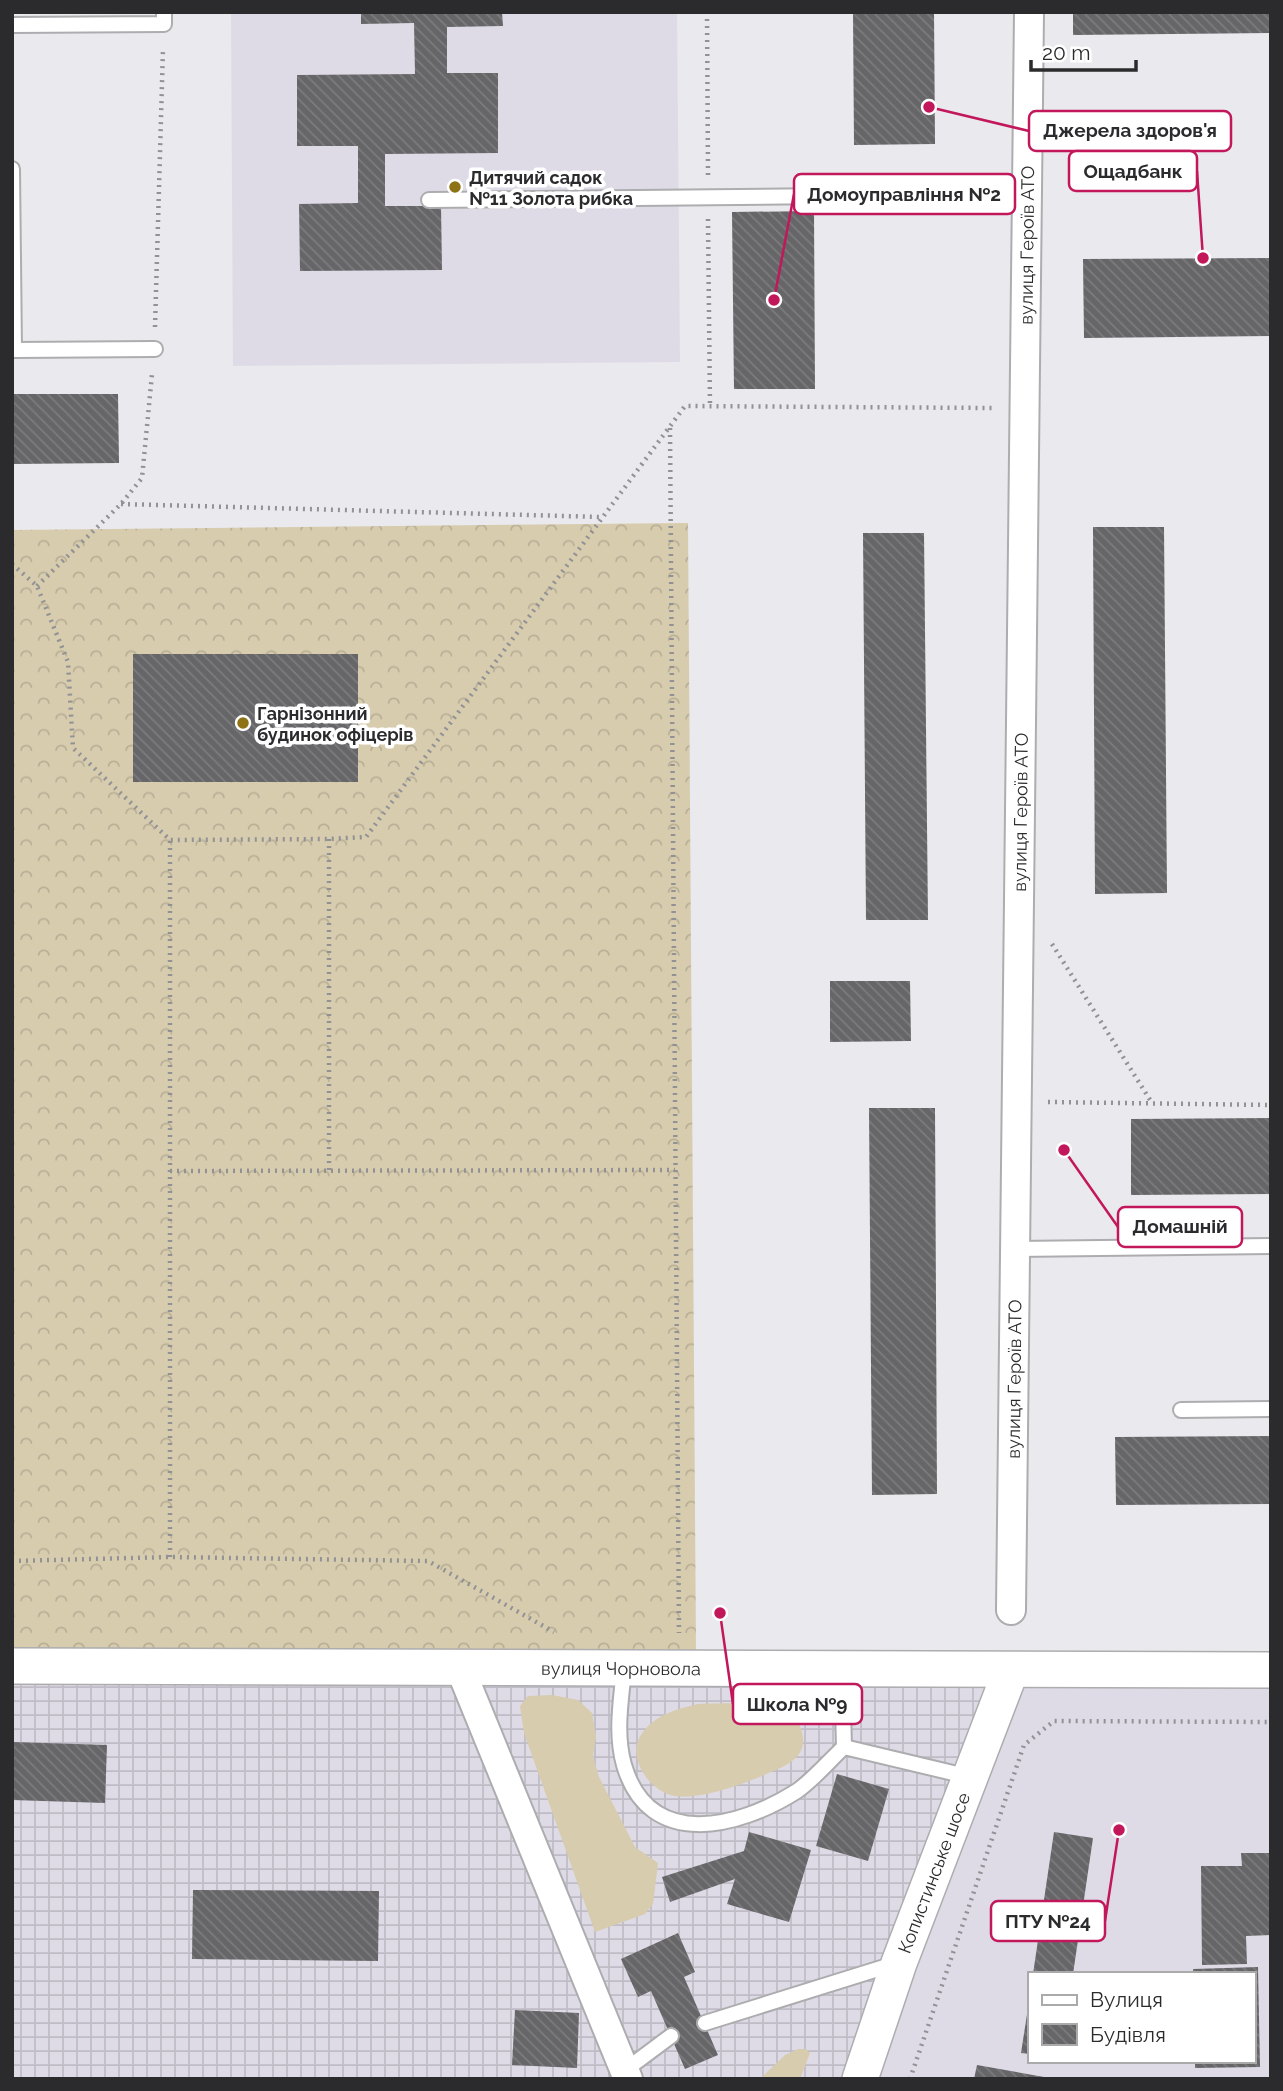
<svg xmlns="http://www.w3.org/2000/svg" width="1283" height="2091" font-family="Raleway,sans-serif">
<defs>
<pattern id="industrial-grid" width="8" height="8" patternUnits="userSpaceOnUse" patternTransform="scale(1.75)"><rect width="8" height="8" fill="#dedbe6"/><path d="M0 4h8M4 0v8" fill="none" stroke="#bfbcc6"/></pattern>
<pattern id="forest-crowns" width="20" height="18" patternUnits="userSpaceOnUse" patternTransform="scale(1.75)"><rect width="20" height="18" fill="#d7ccae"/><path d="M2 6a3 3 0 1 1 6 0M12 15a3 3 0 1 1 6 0" fill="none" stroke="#b9af96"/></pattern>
<pattern id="building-back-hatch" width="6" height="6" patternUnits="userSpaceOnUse" patternTransform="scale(1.75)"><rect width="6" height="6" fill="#666568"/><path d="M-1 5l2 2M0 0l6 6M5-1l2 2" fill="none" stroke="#7c7c7e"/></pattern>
</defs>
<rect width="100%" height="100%" fill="#eae9ed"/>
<g fill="#dedbe6" fill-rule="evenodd">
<path d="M 231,12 L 677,12 L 680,362 L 233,366 Z"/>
<path d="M 1022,1685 L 1271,1686 L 1271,2079 L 871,2079 ZM 1029,1974 L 1253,1974 L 1253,2061 L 1029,2061 Z"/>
</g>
<path fill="url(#industrial-grid)" d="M 12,1682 L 990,1684 L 864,2079 L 12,2079 Z"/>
<g fill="#d7ccae">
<path d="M 552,1695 L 578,1700 L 592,1713 L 596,1736 L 593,1756 L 599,1777 L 635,1847 L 658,1863 L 653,1904 L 645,1914 L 595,1932 L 524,1733 L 520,1706 L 528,1696 Z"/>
<path d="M 698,1704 C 714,1703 777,1702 788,1708 C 794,1711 798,1720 800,1726 C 812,1757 788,1765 762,1776 C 740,1785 699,1800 675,1796 C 649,1792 624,1755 643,1732 C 657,1714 677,1709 698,1704 Z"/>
<path d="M 798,2049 L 806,2049 L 810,2053 L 800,2079 L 760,2079 L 785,2055 Z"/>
</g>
<path fill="url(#forest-crowns)" d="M 688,523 L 696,1652 L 12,1651 L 12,530 Z"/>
<g fill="url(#building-back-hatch)">
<path d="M 361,12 L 502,12 L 503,26 L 447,27 L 447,73 L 498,73 L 498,153 L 385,154 L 385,206 L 441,206 L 442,270 L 300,271 L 299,204 L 358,203 L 358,146 L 297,146 L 297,75 L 415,74 L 414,23 L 361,24 Z"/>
<path d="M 853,12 L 934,12 L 935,144 L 854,145 Z"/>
<path d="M 1073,12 L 1271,12 L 1271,33 L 1073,35 Z"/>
<path d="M 814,211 L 815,389 L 734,389 L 732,212 Z"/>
<path d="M 1271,258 L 1271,336 L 1084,338 L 1083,259 Z"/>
<path d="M 12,394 L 118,394 L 119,463 L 12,464 Z"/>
<path d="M 1093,527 L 1164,527 L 1167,893 L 1095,894 Z"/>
<path d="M 863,533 L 924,533 L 928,920 L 866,920 Z"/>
<rect x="133" y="654" width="225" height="128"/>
<path d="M 830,981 L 910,981 L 911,1041 L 830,1042 Z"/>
<path d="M 869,1108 L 935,1108 L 937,1494 L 872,1495 Z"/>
<path d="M 1271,1118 L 1271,1194 L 1131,1195 L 1131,1119 Z"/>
<path d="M 1271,1436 L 1271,1504 L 1116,1505 L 1115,1437 Z"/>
<path d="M 12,1742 L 107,1745 L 105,1803 L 12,1800 Z"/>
<path d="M 837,1774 L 889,1789 L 868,1861 L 816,1846 Z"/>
<path d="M 749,1832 L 811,1850 L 789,1922 L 727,1904 L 735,1879 L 670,1902 L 662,1877 L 744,1851 Z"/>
<path d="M 1054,1832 L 1093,1838 L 1073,1974 L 1033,1974 Z"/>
<path d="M 1241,1853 L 1271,1853 L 1271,1935 L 1246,1936 L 1247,1964 L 1202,1965 L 1201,1866 L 1242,1866 Z"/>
<path d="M 193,1890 L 379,1891 L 378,1961 L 192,1959 Z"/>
<path d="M 678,1933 L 695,1972 L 684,1977 L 718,2055 L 685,2069 L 651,1991 L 638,1997 L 621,1959 Z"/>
<path d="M 1258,1967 L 1260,2067 L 1195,2068 L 1195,2061 L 1253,2061 L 1253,1974 L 1193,1974 L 1193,1969 Z"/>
<path d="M 1028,2008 L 1029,2008 L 1029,2054 L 1021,2053 Z"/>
<path d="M 515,2010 L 579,2013 L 577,2068 L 512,2065 Z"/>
<path d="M 977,2065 L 1044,2077 L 1044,2079 L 974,2079 Z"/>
</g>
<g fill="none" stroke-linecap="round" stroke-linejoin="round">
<defs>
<g id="service">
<path d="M 12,25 L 164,24 L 164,12"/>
<path d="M 12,169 L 14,350 L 155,349"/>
<path d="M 429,200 L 1027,194"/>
<path d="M 1014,1249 L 1271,1246"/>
<path d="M 1181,1410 L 1271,1409"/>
<path d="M 624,1669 C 621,1701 615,1733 624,1765 C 649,1851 739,1828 797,1791 C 814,1779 829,1761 844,1747 L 970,1777"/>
<path d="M 842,1669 L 844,1747"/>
<path d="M 705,2023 L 894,1964"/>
<path d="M 624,2071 L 671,2036"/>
</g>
<g id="minor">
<path id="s1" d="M 1011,1610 L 1029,12"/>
<path d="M 460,1668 L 628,2079"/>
</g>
<g id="tertiary">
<path id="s2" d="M 12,1666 L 1271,1670"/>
<path id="s3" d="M 860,2079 L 899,1963 L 1011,1670"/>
</g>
</defs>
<use href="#service" stroke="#adadb0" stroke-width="18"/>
<use href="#minor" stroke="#adadb0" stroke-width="32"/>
<use href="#tertiary" stroke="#adadb0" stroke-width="38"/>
<g stroke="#929295" stroke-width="4.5" stroke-dasharray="2 5" stroke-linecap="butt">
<path d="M 707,12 L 708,175"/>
<path d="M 708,219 L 710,407"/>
<path d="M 155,327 L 163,49"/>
<path d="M 670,428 L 679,1633"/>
<path d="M 121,504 L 601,517"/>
<path d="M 12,564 L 37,586 L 68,662 L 73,748 L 170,840 L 329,839 L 366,837 L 685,406 L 993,408"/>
<path d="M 37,586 L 121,504 L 142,478 L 152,374"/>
<path d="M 1052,944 L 1152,1103"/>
<path d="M 1048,1102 L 1271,1105"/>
<path d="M 329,1170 L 329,839"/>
<path d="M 170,1171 L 675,1170"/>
<path d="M 170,1557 L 170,840"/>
<path d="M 12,1561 L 170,1557 L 428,1561 L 554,1632"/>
<path d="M 910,2079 L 1024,1745 L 1054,1721 L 1271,1722"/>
</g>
<use href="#service" stroke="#fff" stroke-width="14"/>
<use href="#minor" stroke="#fff" stroke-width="28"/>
<use href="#tertiary" stroke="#fff" stroke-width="35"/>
</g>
<g fill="#8d7216" stroke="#fff" stroke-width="2.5">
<circle cx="455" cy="187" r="7"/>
<circle cx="243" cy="723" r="7"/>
</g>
<g text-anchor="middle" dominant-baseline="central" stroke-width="7" stroke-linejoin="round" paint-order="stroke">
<g font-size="18" font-weight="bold" fill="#2b2b2d" stroke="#fff" text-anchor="start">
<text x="469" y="177">Дитячий садок<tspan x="469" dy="21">№11 Золота рибка</tspan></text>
<text x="257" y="713">Гарнізонний<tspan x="257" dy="21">будинок офіцерів</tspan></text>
</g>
<g font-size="18" fill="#2b2b2d" stroke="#fff">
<text stroke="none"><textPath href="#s1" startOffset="1365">вулиця Героїв АТО</textPath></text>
<text stroke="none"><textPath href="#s1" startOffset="798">вулиця Героїв АТО</textPath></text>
<text stroke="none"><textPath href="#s1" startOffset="231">вулиця Героїв АТО</textPath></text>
<text stroke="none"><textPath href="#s2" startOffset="609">вулиця Чорновола</textPath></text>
<text stroke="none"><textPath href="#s3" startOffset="219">Копистинське шосе</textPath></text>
</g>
</g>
<path fill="none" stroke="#c2185b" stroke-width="2.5" d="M929 107L1029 131M1203 258L1197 171M774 300L794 194M1064 1150L1118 1227M720 1613L733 1704M1119 1830L1105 1921"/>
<g fill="#c2185b" stroke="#fff" stroke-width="2.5">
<circle cx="929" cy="107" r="7"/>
<circle cx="1203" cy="258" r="7"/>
<circle cx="774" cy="300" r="7"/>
<circle cx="1064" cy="1150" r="7"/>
<circle cx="720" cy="1613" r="7"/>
<circle cx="1119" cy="1830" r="7"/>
</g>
<g fill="#fff" stroke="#c2185b" stroke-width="2.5">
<rect x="1029" y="111" width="202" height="40" rx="7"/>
<rect x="1069" y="151" width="128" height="40" rx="7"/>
<rect x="794" y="174" width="221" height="40" rx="7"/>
<rect x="1118" y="1207" width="124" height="40" rx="7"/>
<rect x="733" y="1684" width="129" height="40" rx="7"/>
<rect x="991" y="1901" width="114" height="40" rx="7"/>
</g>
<g font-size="19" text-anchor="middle" font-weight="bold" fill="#2b2b2d">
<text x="1130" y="137">Джерела здоров'я</text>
<text x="1133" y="178">Ощадбанк</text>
<text x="904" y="201">Домоуправління №2</text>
<text x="1180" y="1233">Домашній</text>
<text x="797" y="1711">Школа №9</text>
<text x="1048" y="1928">ПТУ №24</text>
</g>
<rect width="1283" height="2091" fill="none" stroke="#2b2b2d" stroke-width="28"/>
<rect x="1028" y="1972" width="228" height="91" fill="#ffffff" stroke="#aaaaab" stroke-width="2"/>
<rect x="1042" y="1995" width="35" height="10" fill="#ffffff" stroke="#aaaaab" stroke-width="2"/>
<text x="1090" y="2007" font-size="21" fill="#2b2b2d">Вулиця</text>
<rect x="1042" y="2024" width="35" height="21" fill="url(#building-back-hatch)" stroke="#aaaaab" stroke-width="2"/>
<text x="1090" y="2042" font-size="21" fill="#2b2b2d">Будівля</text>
<path d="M1031 60v10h105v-10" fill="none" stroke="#2b2b2d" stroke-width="3.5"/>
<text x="1042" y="60" font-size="21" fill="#2b2b2d" stroke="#ffffff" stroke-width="5" paint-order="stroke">20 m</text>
</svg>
